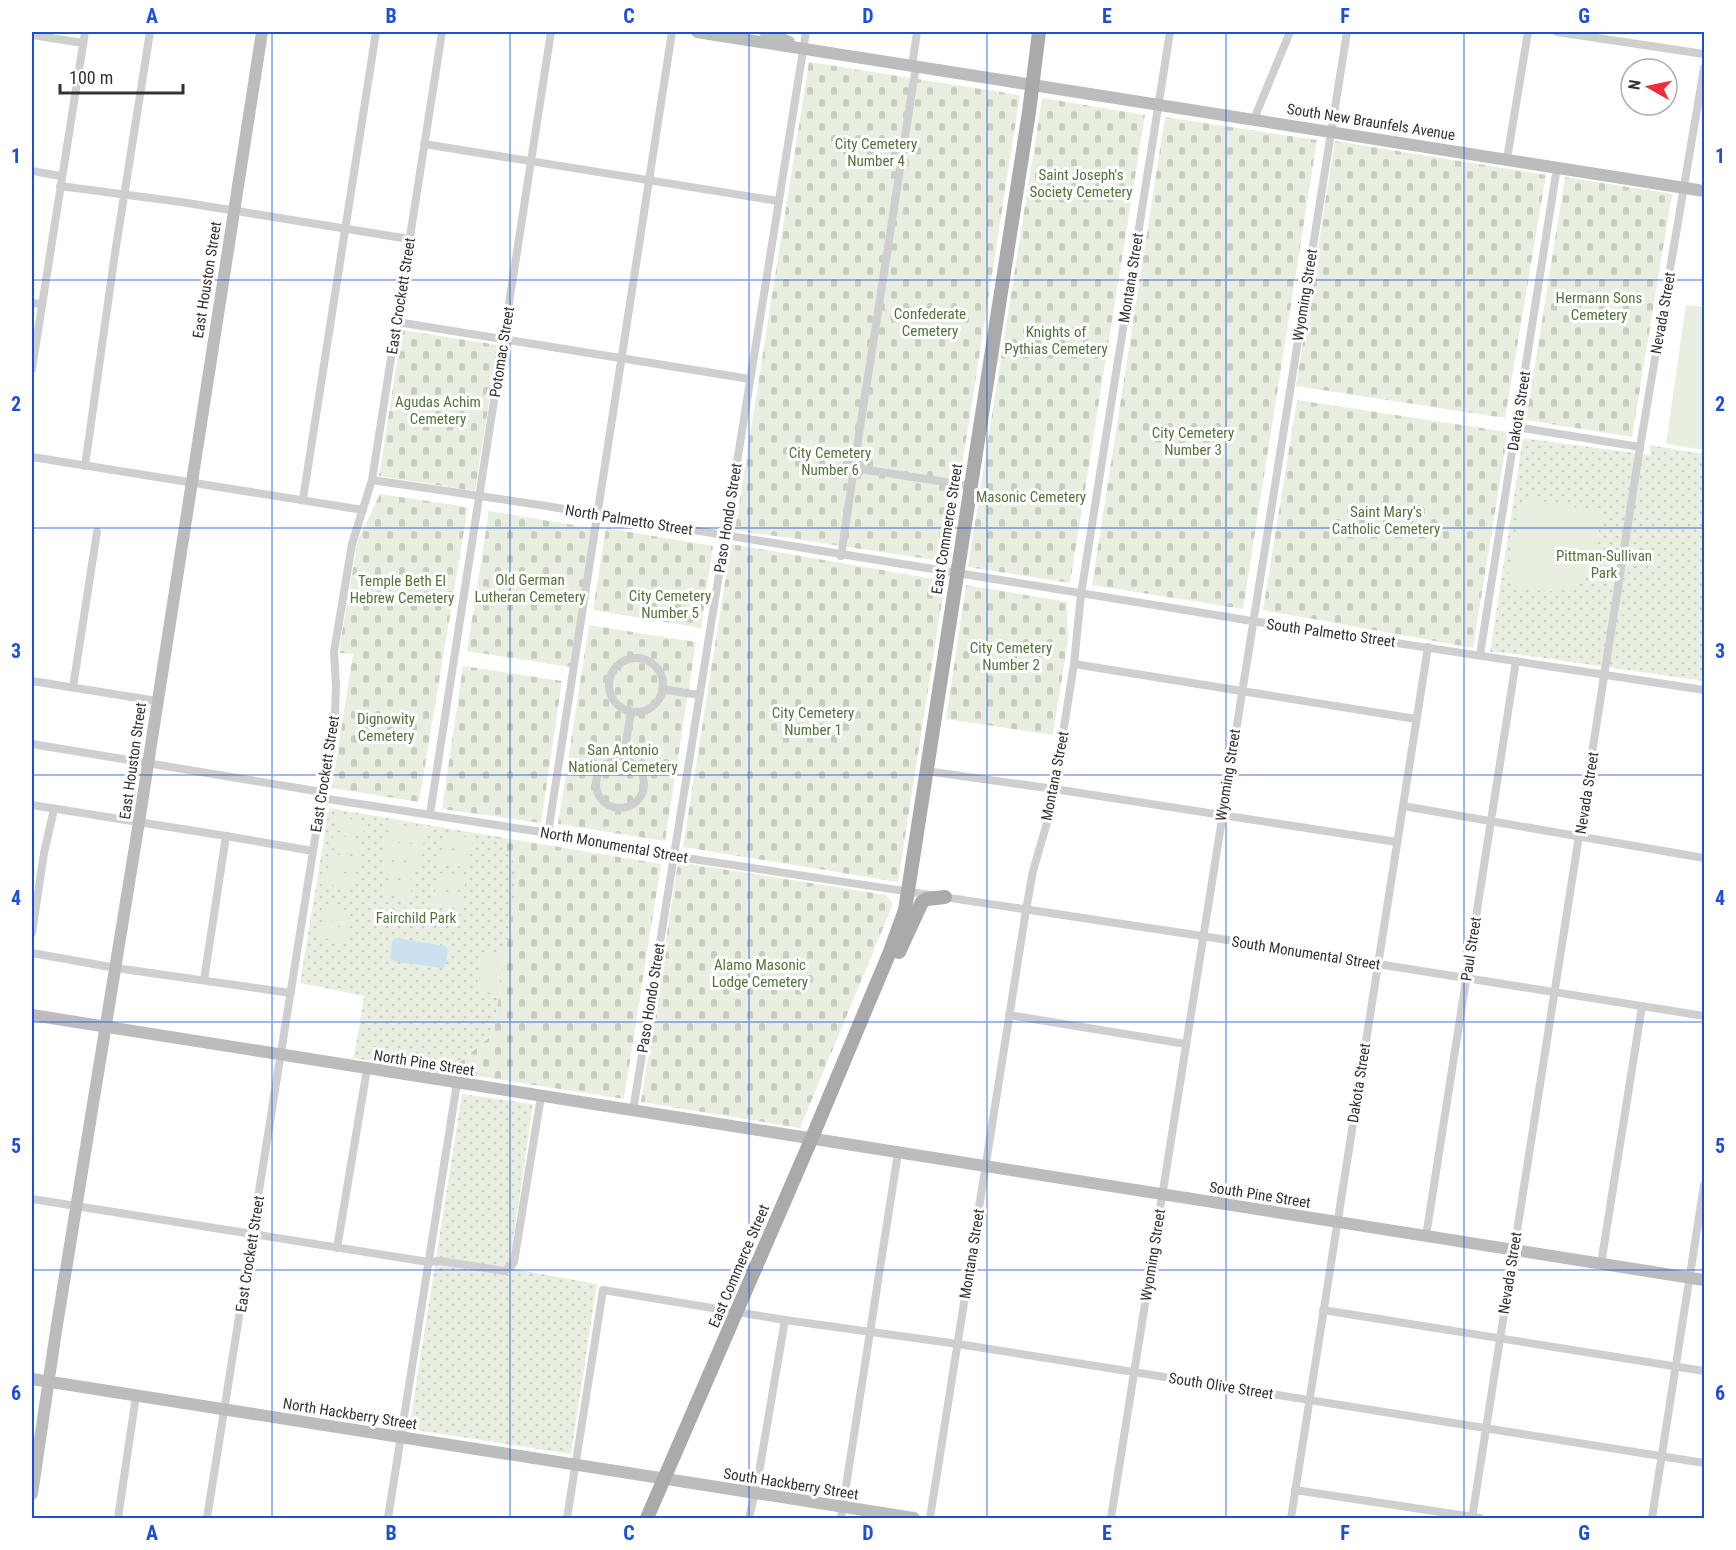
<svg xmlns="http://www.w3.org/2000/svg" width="1736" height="1550" font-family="'Roboto Condensed',sans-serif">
<defs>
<pattern id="grass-dots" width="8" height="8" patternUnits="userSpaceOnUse" patternTransform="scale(1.5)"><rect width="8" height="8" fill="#e8efe0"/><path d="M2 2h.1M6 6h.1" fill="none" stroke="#c7cdc1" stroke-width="1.8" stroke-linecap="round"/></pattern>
<pattern id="cemetery-stones" width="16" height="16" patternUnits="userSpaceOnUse" patternTransform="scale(1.5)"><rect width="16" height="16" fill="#e8efe0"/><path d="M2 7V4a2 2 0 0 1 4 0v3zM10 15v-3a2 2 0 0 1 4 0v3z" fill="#c7cdc1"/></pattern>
</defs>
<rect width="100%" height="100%" fill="#fff"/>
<g fill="url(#grass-dots)">
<path d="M 1523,438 L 1651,455 L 1649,445 L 1704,454 L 1704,681 L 1516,654 L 1490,652 Z"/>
<path d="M 329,808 L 493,836 L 519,868 L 493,1034 L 453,1068 L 439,1073 L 354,1058 L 364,996 L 300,983 Z"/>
<path d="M 462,1094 L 533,1104 L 509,1268 L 597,1284 L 571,1454 L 409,1429 Z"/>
</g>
<g fill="url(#cemetery-stones)">
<path d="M 809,62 L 1020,95 L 947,562 L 735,530 Z"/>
<path d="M 1042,98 L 1145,115 L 1070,583 L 968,567 Z"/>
<path d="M 1165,117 L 1317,140 L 1243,609 L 1092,585 Z"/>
<path d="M 1335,141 L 1546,175 L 1505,418 L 1296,386 Z"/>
<path d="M 1565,177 L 1672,194 L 1632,437 L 1526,420 Z"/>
<path d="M 402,330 L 498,345 L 475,491 L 379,476 Z"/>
<path d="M 1297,400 L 1508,432 L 1473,648 L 1263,610 Z"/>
<path d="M 380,494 L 468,507 L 419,802 L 332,788 L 353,654 L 340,653 L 341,639 L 358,540 Z"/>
<path d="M 489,511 L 592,528 L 570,667 L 467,651 Z"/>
<path d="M 606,528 L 713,546 L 701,628 L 593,610 Z"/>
<path d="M 731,544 L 945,581 L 898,882 L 683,847 Z"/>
<path d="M 966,585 L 1067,602 L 1068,640 L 1053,735 L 946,719 Z"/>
<path d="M 589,625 L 696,642 L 665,841 L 558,824 Z"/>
<path d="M 463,666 L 562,681 L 541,823 L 442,809 Z"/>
<path d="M 493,836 L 661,864 L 624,1099 L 470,1075 L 458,1064 L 493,1034 L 519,868 Z"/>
<path d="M 678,862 L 886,895 L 893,904 L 800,1128 L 641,1102 Z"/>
</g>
<g fill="#e8efe0">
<path d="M 1686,305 L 1704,307 L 1704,450 L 1666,444 Z"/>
<path d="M 1526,498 L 1601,512 C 1599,529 1599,552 1591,568 C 1575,599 1534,594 1507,582 L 1520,504 Z"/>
<path d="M 336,817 L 365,821 L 363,834 L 334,830 Z"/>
<path d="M 388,822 L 404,825 L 404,827 L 409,827 L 410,825 L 426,828 L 425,835 L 420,835 L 420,837 L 425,838 L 423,845 L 385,839 L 386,832 L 391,832 L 391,830 L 386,829 Z"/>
<path d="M 444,833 L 473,838 L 471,851 L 442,847 Z"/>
<path d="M 333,835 L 362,839 L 360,853 L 331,848 Z"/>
<path d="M 385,841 L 401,843 L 401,845 L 406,846 L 407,844 L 423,847 L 422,854 L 417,853 L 417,855 L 422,856 L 420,863 L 382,857 L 383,850 L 388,851 L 388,849 L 383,848 Z"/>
<path d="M 441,851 L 470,855 L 468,868 L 439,864 Z"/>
<path d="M 330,853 L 359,858 L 357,871 L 328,867 Z"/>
<path d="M 386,862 L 415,866 L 413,880 L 384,875 Z"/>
<path d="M 327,871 L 356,875 L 354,889 L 325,884 Z"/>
<path d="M 438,873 L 466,877 L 464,891 L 435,886 Z"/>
<path d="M 383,881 L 412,885 L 410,899 L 381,894 Z"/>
<path d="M 435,890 L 463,895 L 461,908 L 432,904 Z"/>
<path d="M 322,906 L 351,911 L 349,924 L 320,920 Z"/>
<path d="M 319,924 L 348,928 L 346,942 L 317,937 Z"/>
<path d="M 482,952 L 504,956 L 498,994 L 476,990 Z"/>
</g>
<path fill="#cce1f0" d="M 396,938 L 445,946 L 448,950 L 445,966 L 442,968 L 392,961 L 390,958 L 392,941 Z"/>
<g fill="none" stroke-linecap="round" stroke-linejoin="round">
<g stroke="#cfcfcf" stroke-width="8">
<path d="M 1557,32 L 1704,54"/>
<path d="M 32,35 L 83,43"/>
<path d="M 912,66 L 917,32"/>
<path d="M 1254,119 L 1290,32"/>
<path d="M 424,144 L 778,201"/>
<path d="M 1507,159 L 1528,32"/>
<path d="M 32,171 L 61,176"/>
<path d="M 60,186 L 181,202 L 409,239"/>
<path d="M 32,303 L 41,304"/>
<path d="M 397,322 L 750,379"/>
<path d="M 32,369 L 85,32"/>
<path d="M 1516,427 L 1640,447"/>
<path d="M 32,457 L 363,510"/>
<path d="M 855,460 L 916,66"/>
<circle cx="854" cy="468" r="7"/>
<path d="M 85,466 L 115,253 L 150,32"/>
<path d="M 861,469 L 971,486"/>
<path d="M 372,480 L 540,505 L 1252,621 L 1704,690"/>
<path d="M 303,499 L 376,32"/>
<path d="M 841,556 L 853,475"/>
<path d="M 1480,655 L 1557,167"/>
<circle cx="636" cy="685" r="27"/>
<path d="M 1074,664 L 1416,719"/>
<path d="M 32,681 L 157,701"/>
<path d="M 73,687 L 97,532"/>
<path d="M 662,689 L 699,695"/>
<path d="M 32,744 L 322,792"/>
<circle cx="620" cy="784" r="24"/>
<path d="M 623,760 L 631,712"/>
<path d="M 926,771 L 1054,789 L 1397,842"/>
<path d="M 321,798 L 548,833 L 673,856 L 1202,936 L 1704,1016"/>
<path d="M 32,805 L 226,836 L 313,851"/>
<path d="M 1403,806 L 1704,858"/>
<path d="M 430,814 L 551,32"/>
<path d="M 548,833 L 672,32"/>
<path d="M 32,933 L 44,853 L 54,809"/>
<path d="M 32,953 L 116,968 L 291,993"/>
<path d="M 204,980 L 226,836"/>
<path d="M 1009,1015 L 1186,1044"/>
<path d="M 633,1111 L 806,32"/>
<path d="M 32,1199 L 428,1262 L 440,1261 L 504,1271 L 512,1265 L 514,1262 L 541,1096"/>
<path d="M 1426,1236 L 1516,661"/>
<path d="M 337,1248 L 367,1069"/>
<path d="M 1601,1264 L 1642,1006"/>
<path d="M 1323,1310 L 1704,1371"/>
<path d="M 1295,1490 L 1480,1518"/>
<path d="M 118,1518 L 136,1396"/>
<path d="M 207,1518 L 335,713 L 336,685 L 334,652 L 352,544 L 372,480 L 442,32"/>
<path d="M 388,1518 L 457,1083"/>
<path d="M 567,1518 L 603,1290 L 785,1320 L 958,1344 L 1704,1463"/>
<path d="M 749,1518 L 757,1484 L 785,1320"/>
<path d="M 841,1518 L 898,1153"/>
<path d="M 930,1518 L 1026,910 L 1033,871 L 1051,809 L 1074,664 L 1081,594 L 1170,32"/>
<path d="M 1111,1518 L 1347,32"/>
<path d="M 1291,1518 L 1428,647"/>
<path d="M 1472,1518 L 1640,447 L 1704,68"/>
<path d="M 1652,1518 L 1704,1185"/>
</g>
<g stroke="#bcbcbc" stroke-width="12">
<path d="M 697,32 L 1704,191"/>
<path d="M 765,32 L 789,42"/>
<path d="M 32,1015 L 1704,1280"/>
<path d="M 32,1379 L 914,1518"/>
<path d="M 32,1494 L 56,1331 L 139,822 L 262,32"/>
</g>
<g stroke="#aaa" stroke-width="14">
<path d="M 899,952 L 922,902 L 927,899 L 945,897"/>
<path d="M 647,1518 L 811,1140 L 889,954 L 905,910 L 1029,112 L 1039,32"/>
</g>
</g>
<path fill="none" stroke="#1d4ed8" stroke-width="1.5" stroke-opacity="0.55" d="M 272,32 L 272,1518M 510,32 L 510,1518M 749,32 L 749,1518M 987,32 L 987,1518M 1226,32 L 1226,1518M 1464,32 L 1464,1518M 32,280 L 1704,280M 32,528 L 1704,528M 32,775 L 1704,775M 32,1022 L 1704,1022M 32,1270 L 1704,1270"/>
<g text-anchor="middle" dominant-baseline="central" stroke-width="6" stroke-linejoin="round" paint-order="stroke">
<g font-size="15" fill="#323232" stroke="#fff">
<text transform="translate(1371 122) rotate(9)">South New Braunfels Avenue</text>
<text transform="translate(1131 278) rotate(-81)">Montana Street</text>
<text transform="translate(207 280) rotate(-81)">East Houston Street</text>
<text transform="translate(1305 295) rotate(-81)">Wyoming Street</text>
<text transform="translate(401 296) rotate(-81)">East Crockett Street</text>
<text transform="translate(1663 313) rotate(-80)">Nevada Street</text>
<text transform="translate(502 352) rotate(-81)">Potomac Street</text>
<text transform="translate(1519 411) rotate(-81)">Dakota Street</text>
<text transform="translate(728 518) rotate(-81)">Paso Hondo Street</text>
<text transform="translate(629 520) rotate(9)">North Palmetto Street</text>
<text transform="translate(947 529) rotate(-81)">East Commerce Street</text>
<text transform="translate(1331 633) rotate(8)">South Palmetto Street</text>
<text transform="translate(133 761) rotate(-82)">East Houston Street</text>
<text transform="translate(325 774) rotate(-81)">East Crockett Street</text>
<text transform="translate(1228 775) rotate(-81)">Wyoming Street</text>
<text transform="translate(1055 776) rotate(-79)">Montana Street</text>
<text transform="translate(1587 793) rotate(-81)">Nevada Street</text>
<text transform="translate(614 845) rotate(10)">North Monumental Street</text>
<text transform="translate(1471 949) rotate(-81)">Paul Street</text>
<text transform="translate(1306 953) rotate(9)">South Monumental Street</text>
<text transform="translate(651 998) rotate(-81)">Paso Hondo Street</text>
<text transform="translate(424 1063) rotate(9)">North Pine Street</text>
<text transform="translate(1359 1083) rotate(-81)">Dakota Street</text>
<text transform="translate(1260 1195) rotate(9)">South Pine Street</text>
<text transform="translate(250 1254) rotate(-81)">East Crockett Street</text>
<text transform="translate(972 1254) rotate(-81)">Montana Street</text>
<text transform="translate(1153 1255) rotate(-81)">Wyoming Street</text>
<text transform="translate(739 1266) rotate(-67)">East Commerce Street</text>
<text transform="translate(1510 1273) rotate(-81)">Nevada Street</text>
<text transform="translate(1221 1386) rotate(9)">South Olive Street</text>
<text transform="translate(350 1414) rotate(9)">North Hackberry Street</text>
<text transform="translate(791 1484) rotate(9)">South Hackberry Street</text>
</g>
<g font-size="15" fill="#54733b" stroke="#fff">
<text x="876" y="144">City Cemetery<tspan x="876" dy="17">Number 4</tspan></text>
<text x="1081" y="175">Saint Joseph's<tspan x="1081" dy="17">Society Cemetery</tspan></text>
<text x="1599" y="298">Hermann Sons<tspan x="1599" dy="17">Cemetery</tspan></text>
<text x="930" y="314">Confederate<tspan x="930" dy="17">Cemetery</tspan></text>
<text x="1056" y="332">Knights of<tspan x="1056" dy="17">Pythias Cemetery</tspan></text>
<text x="438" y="402">Agudas Achim<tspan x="438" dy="17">Cemetery</tspan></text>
<text x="1193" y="433">City Cemetery<tspan x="1193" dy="17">Number 3</tspan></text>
<text x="830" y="453">City Cemetery<tspan x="830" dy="17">Number 6</tspan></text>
<text x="1031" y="497">Masonic Cemetery</text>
<text x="1386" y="512">Saint Mary's<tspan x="1386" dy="17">Catholic Cemetery</tspan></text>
<text x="1604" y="556">Pittman-Sullivan<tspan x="1604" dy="17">Park</tspan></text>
<text x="530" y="580">Old German<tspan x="530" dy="17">Lutheran Cemetery</tspan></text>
<text x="402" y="581">Temple Beth El<tspan x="402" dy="17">Hebrew Cemetery</tspan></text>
<text x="670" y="596">City Cemetery<tspan x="670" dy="17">Number 5</tspan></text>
<text x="1011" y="648">City Cemetery<tspan x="1011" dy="17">Number 2</tspan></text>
<text x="813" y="713">City Cemetery<tspan x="813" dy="17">Number 1</tspan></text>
<text x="386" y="719">Dignowity<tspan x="386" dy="17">Cemetery</tspan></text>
<text x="623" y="750">San Antonio<tspan x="623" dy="17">National Cemetery</tspan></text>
<text x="416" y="918">Fairchild Park</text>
<text x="760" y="965">Alamo Masonic<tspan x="760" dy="17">Lodge Cemetery</tspan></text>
</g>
</g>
<rect width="1736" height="1550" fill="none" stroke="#ffffff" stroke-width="66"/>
<g transform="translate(1649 87) rotate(279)"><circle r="28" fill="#ffffff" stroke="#adadad" stroke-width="1.5"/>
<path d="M0-4.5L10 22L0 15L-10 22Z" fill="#f22b38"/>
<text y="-9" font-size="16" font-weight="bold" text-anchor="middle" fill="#323232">N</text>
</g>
<path d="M60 84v9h123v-9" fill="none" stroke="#323232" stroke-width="3"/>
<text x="69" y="84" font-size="18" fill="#323232" stroke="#ffffff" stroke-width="4.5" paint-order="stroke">100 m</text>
<rect x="33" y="33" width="1670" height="1484" fill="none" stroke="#1d4ed8" stroke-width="2"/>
<g font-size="20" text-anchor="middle" font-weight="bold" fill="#1d4ed8">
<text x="152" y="23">A</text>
<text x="391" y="23">B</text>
<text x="629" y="23">C</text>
<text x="868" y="23">D</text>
<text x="1107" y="23">E</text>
<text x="1345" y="23">F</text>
<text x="1584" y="23">G</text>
<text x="16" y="163">1</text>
<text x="1720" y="163">1</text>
<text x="16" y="411">2</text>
<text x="1720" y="411">2</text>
<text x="16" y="658">3</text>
<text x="1720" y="658">3</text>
<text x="16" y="905">4</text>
<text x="1720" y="905">4</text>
<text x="16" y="1153">5</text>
<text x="1720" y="1153">5</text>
<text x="16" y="1400">6</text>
<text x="1720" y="1400">6</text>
<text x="152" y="1540">A</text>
<text x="391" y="1540">B</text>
<text x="629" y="1540">C</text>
<text x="868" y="1540">D</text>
<text x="1107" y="1540">E</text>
<text x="1345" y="1540">F</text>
<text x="1584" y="1540">G</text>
</g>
</svg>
